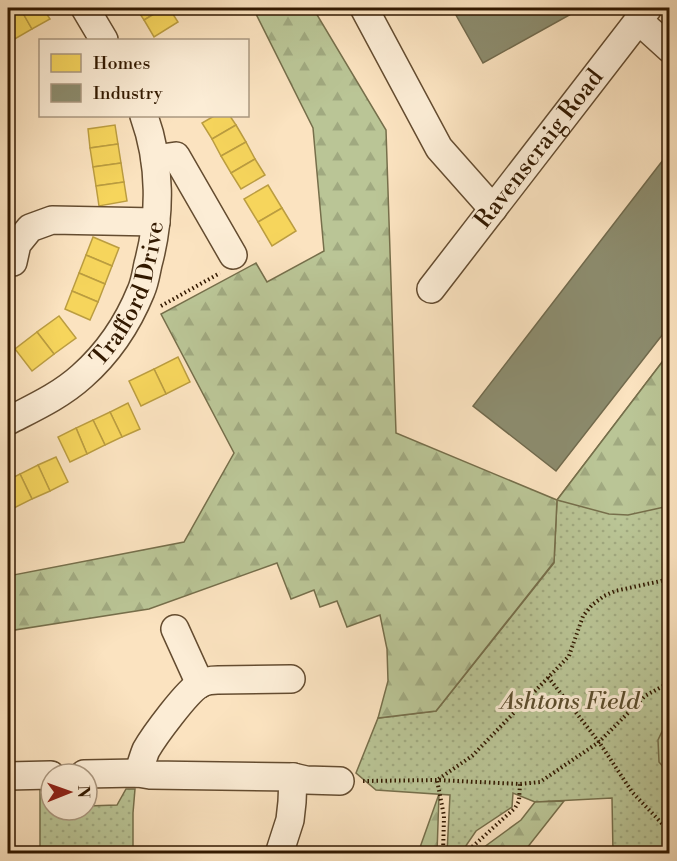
<svg xmlns="http://www.w3.org/2000/svg" width="677" height="861" font-family="'Libre Bodoni',serif">
<defs>
<pattern id="grass-dots" width="8" height="8" patternUnits="userSpaceOnUse" patternTransform="scale(1.5)"><rect width="8" height="8" fill="#bac596"/><path d="M2 2h.1M6 6h.1" fill="none" stroke="#a0a980" stroke-width="1.8" stroke-linecap="round"/></pattern>
<pattern id="forest-firs" width="22" height="20" patternUnits="userSpaceOnUse" patternTransform="scale(1.5)"><rect width="22" height="20" fill="#bac596"/><path d="M5 1l3.5 6h-7zM16 11l3.5 6h-7z" fill="#a0a980"/></pattern>
</defs>
<rect width="100%" height="100%" fill="#fbe3c0"/>
<filter id="stains"><feTurbulence type="fractalNoise" baseFrequency=".00333" numOctaves="4"/><feColorMatrix values="0 0 0 0 .2 0 0 0 0 .09 0 0 0 0 .02 0 0 0 .5 -.17"/></filter>
<radialGradient id="worn" r=".72"><stop offset=".6" stop-color="#630" stop-opacity="0"/><stop offset="1" stop-color="#630" stop-opacity=".3"/></radialGradient>
<g fill="url(#grass-dots)" stroke="#766f4b" stroke-width="1.5">
<path d="M 669,353 L 669,853 L 613,853 L 612,798 L 535,802 L 513,793 L 512,807 L 476,831 L 461,853 L 447,853 L 450,795 L 376,790 L 356,773 L 378,718 L 436,711 L 554,563 L 557,500 Z"/>
<path d="M 126,789 L 135,789 L 133,813 L 133,853 L 40,853 L 40,790 L 51,790 L 51,810 L 87,810 L 87,806 L 117,805 Z"/>
</g>
<g fill="url(#forest-firs)" stroke="#766f4b" stroke-width="1.5">
<path d="M 253,8 L 313,8 L 386,130 L 396,433 L 557,500 L 669,353 L 669,506 L 628,515 L 609,514 L 557,500 L 554,562 L 436,711 L 378,718 L 388,681 L 387,649 L 380,615 L 347,627 L 337,601 L 320,607 L 314,590 L 291,599 L 277,563 L 149,609 L 8,631 L 8,576 L 184,542 L 234,453 L 161,314 L 256,263 L 267,282 L 324,251 L 313,128 Z"/>
<path d="M 669,717 L 669,774 L 659,762 L 658,740 Z"/>
<path d="M 439,794 L 437,853 L 418,853 Z"/>
<path d="M 564,801 L 523,853 L 476,853 L 521,820 L 535,802 Z"/>
</g>
<g fill="#f6d55c" stroke="#bb9d40" stroke-width="1.5">
<path d="M 13,8 L 20,8 L 32,29 L 13,40 L 8,31 L 8,11 Z"/>
<path d="M 20,8 L 43,8 L 50,19 L 32,29 Z"/>
<path d="M 136,8 L 164,8 L 144,20 Z"/>
<path d="M 164,8 L 169,8 L 178,22 L 154,37 L 144,20 Z"/>
<path d="M 214,116 L 230,116 L 236,125 L 212,139 L 202,123 Z"/>
<path d="M 115,125 L 118,144 L 90,148 L 88,129 Z"/>
<path d="M 236,125 L 246,142 L 221,156 L 212,139 Z"/>
<path d="M 246,142 L 255,159 L 231,173 L 221,156 Z"/>
<path d="M 118,144 L 121,163 L 93,167 L 90,148 Z"/>
<path d="M 255,159 L 265,175 L 241,189 L 231,173 Z"/>
<path d="M 121,163 L 124,182 L 96,186 L 93,167 Z"/>
<path d="M 124,182 L 127,201 L 99,206 L 96,186 Z"/>
<path d="M 268,185 L 282,208 L 258,222 L 244,199 Z"/>
<path d="M 282,208 L 296,231 L 272,246 L 258,222 Z"/>
<path d="M 93,237 L 119,248 L 112,266 L 86,255 Z"/>
<path d="M 86,255 L 112,266 L 105,284 L 79,273 Z"/>
<path d="M 79,273 L 105,284 L 98,302 L 72,291 Z"/>
<path d="M 72,291 L 98,302 L 90,320 L 65,309 Z"/>
<path d="M 59,316 L 76,338 L 54,354 L 37,332 Z"/>
<path d="M 37,332 L 54,354 L 32,371 L 15,349 Z"/>
<path d="M 178,357 L 190,382 L 166,394 L 154,369 Z"/>
<path d="M 154,369 L 166,394 L 141,406 L 129,381 Z"/>
<path d="M 128,403 L 140,429 L 122,437 L 110,412 Z"/>
<path d="M 110,412 L 122,437 L 105,445 L 93,420 Z"/>
<path d="M 93,420 L 105,445 L 87,454 L 76,428 Z"/>
<path d="M 76,428 L 87,454 L 70,462 L 58,437 Z"/>
<path d="M 56,457 L 68,482 L 50,491 L 38,465 Z"/>
<path d="M 38,465 L 50,491 L 32,499 L 20,474 Z"/>
<path d="M 20,474 L 32,499 L 14,508 L 8,494 L 8,480 Z"/>
</g>
<g fill="#8c8c6e" stroke="#716a4d" stroke-width="1.5">
<path d="M 452,8 L 582,8 L 483,63 Z"/>
<path d="M 670,151 L 670,325 L 556,471 L 473,406 Z"/>
</g>
<g fill="none" stroke-linecap="round" stroke-linejoin="round">
<defs>
<g id="minor">
<path d="M 85,8 L 104,40"/>
<path d="M 364,8 L 439,148 L 493,209"/>
<path d="M 638,20 L 670,49"/>
<path d="M 155,159 L 176,156 L 233,255"/>
<path d="M 13,262 L 17,244 L 30,228 L 52,220 L 156,222"/>
<path id="s1" d="M 431,289 L 648,8"/>
<path id="s2" d="M 8,421 C 33,408 60,396 82,376 C 108,353 128,323 141,291 C 145,282 146,273 148,264 C 161,216 161,163 144,116"/>
<path d="M 175,629 L 200,684"/>
<path d="M 138,773 C 141,766 143,757 146,750 C 154,736 187,691 200,684 C 205,681 212,680 218,680 L 291,679"/>
<path d="M 84,774 L 138,773 L 150,775 L 293,777 L 306,780 L 340,781"/>
<path d="M 8,776 L 51,775"/>
<path d="M 279,854 L 290,820 L 292,802 L 293,777"/>
</g>
</defs>
<use href="#minor" stroke="#644c30" stroke-width="30"/>
<g stroke="#321900" stroke-width="4" stroke-dasharray="1.5 3" stroke-linecap="butt">
<path d="M 161,306 L 220,273"/>
<path d="M 548,677 L 599,742 L 632,792 L 670,832"/>
<path d="M 363,781 L 437,780 L 520,784 L 540,782 L 599,742 L 645,696 L 670,682"/>
<path d="M 443,854 L 444,816 L 437,780 L 472,756 L 569,656 L 583,616 L 592,605 L 604,596 L 615,591 L 670,579"/>
<path d="M 467,854 L 472,847 L 515,808 L 519,801 L 520,784"/>
</g>
<use href="#minor" stroke="#fcedd6" stroke-width="27"/>
</g>
<g text-anchor="middle" dominant-baseline="central" stroke-width="6" stroke-linejoin="round" paint-order="stroke">
<g font-size="24" fill="#321900" stroke="#fcedd6">
<text stroke="none"><textPath href="#s1" startOffset="177">Ravenscraig Road</textPath></text>
<text stroke="none"><textPath href="#s2" startOffset="184">Trafford Drive</textPath></text>
</g>
<g font-size="24" font-style="italic" fill="#5b4d2d" stroke="#fcedd6">
<text x="570" y="702">Ashtons Field</text>
</g>
</g>
<rect width="677" height="861" fill="none" stroke="#fbe3c0" stroke-width="30"/>
<rect x="9" y="9" width="659" height="843" fill="none" stroke="#321900" stroke-width="3"/>
<rect x="15" y="15" width="647" height="831" fill="none" stroke="#321900" stroke-width="1.5"/>
<rect x="39" y="39" width="210" height="78" fill="#fcedd6" stroke="#ab9880" stroke-width="1.5"/>
<rect x="51" y="54" width="30" height="18" fill="#f6d55c" stroke="#ab9880" stroke-width="1.5"/>
<text x="93" y="69" font-size="18" fill="#321900">Homes</text>
<rect x="51" y="84" width="30" height="18" fill="#8c8c6e" stroke="#ab9880" stroke-width="1.5"/>
<text x="93" y="99" font-size="18" fill="#321900">Industry</text>
<g transform="translate(69 792) rotate(89)"><circle r="28" fill="#fcedd6" stroke="#ab9880" stroke-width="1.5"/>
<path d="M0-4.5L10 22L0 15L-10 22Z" fill="#8f2418"/>
<text y="-9" font-size="16" font-weight="bold" text-anchor="middle" fill="#321900">N</text>
</g>
<rect width="100%" height="100%" filter="url(#stains)"/>
<rect width="100%" height="100%" fill="url(#worn)"/>
</svg>
